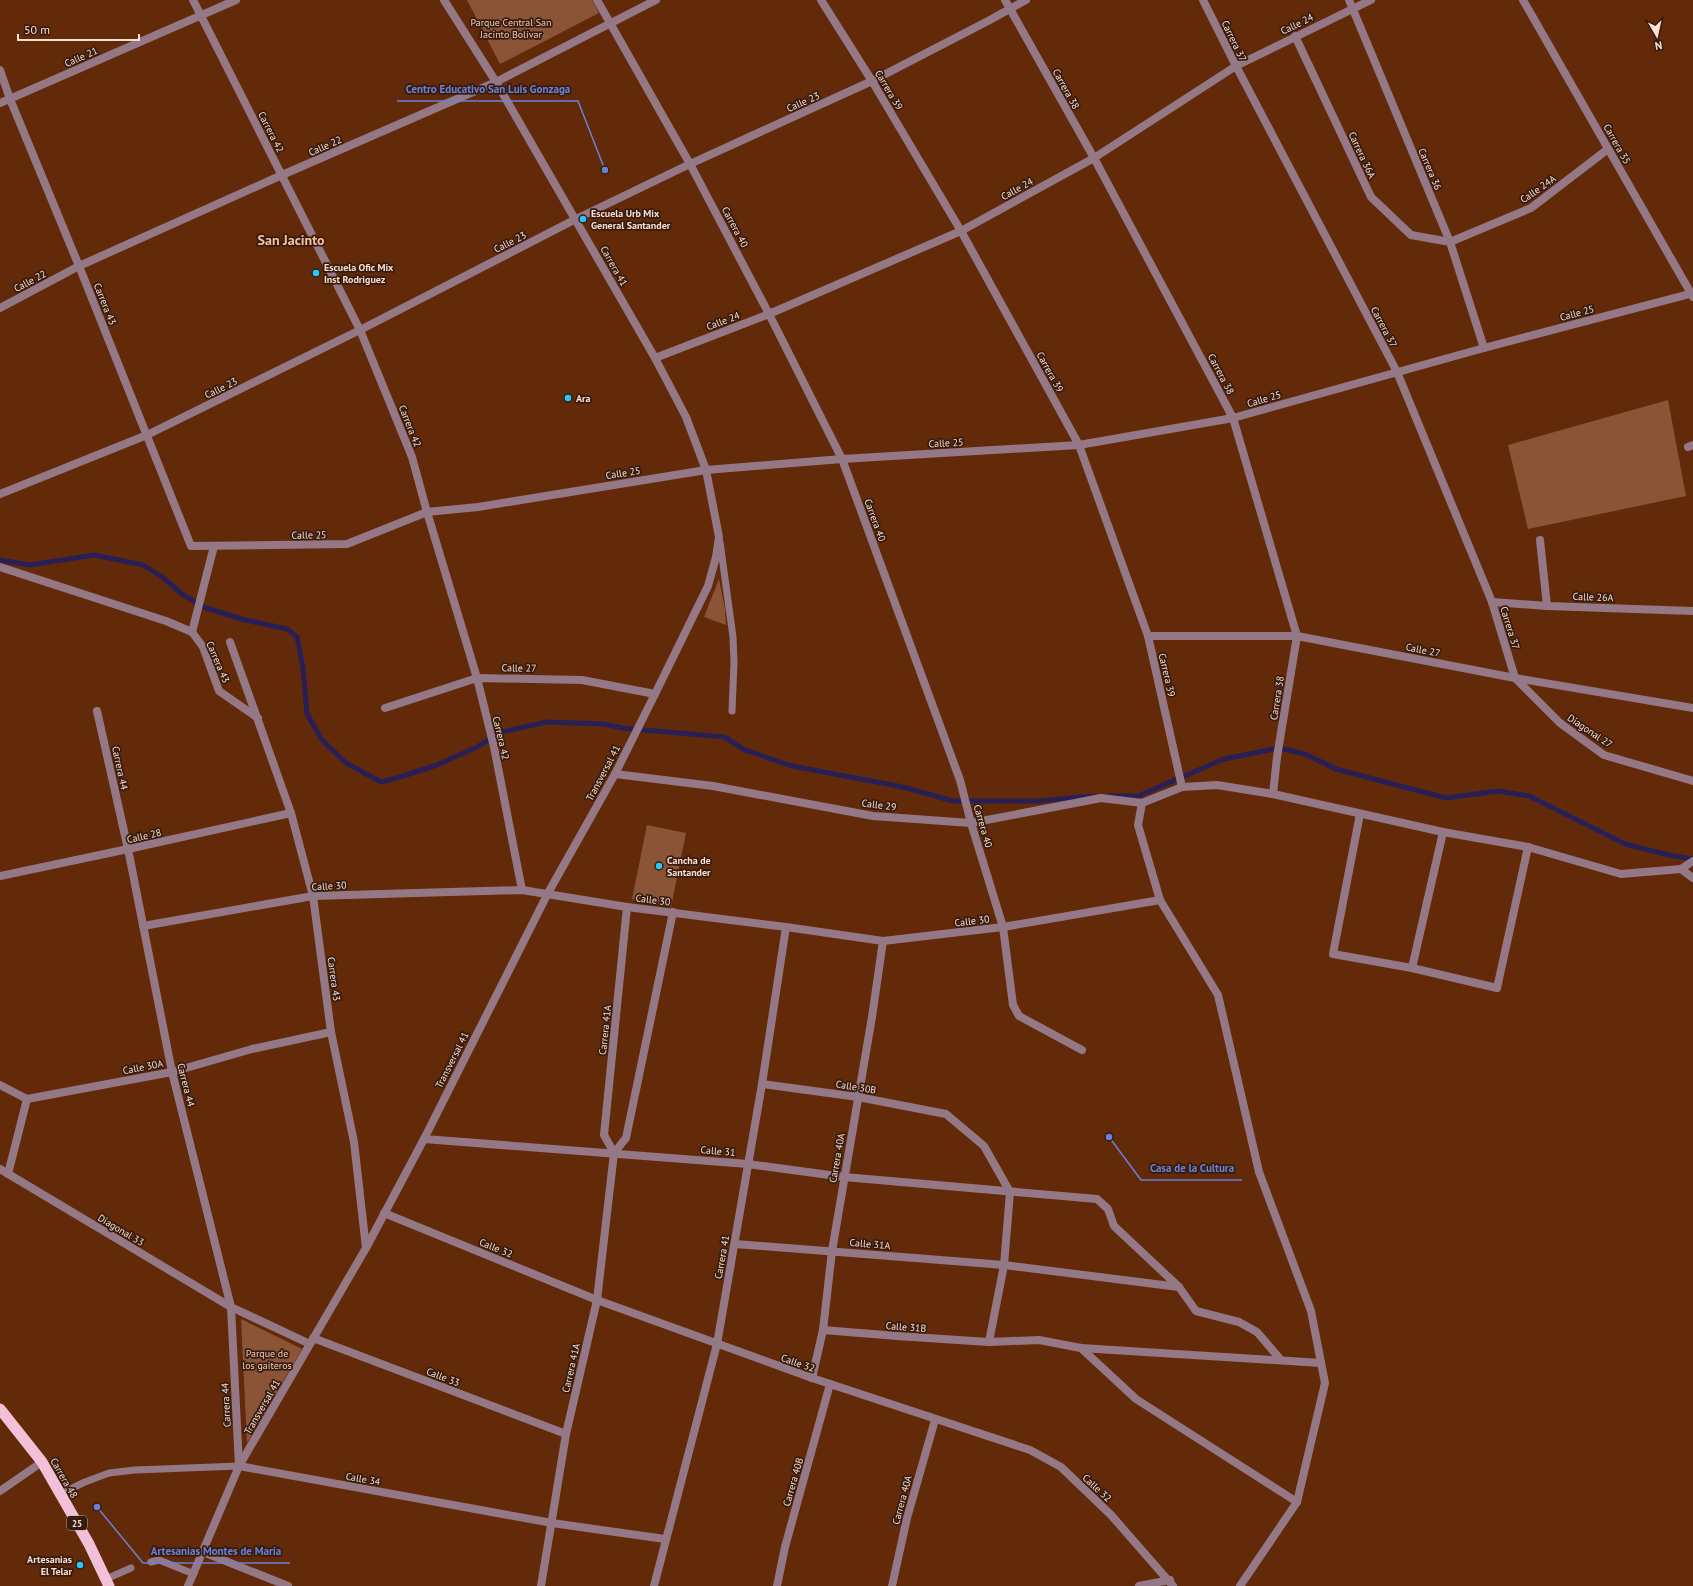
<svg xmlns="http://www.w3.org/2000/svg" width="1693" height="1586" font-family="'PT Sans',sans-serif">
<rect width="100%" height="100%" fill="#622a08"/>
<g fill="#8c5437">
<path d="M 467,0 L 592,0 L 599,13 L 500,64 Z"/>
<path d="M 1668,400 L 1686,496 L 1528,529 L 1508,445 Z"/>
<path d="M 719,579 L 725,609 L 726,625 L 704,617 Z"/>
<path d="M 647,825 L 686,833 L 671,907 L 632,899 Z"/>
<path d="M 241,1319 L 302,1349 L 247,1443 Z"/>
</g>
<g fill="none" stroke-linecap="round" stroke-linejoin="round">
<g stroke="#291f57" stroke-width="5">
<path d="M 0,560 L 30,565 L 94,555 L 143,565 L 162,577 L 182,594 L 206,608 L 245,620 L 287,629 L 297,637 L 303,668 L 307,714 L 322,740 L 346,763 L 381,782 L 400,777 L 437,765 L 477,747 L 501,732 L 547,722 L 604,724 L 622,728 L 724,737 L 745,750 L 792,766 L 903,787 L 953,801 L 1038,801 L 1094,796"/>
<path d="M 1108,796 L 1138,796 L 1224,759 L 1279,748 L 1305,754 L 1336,769 L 1446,798 L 1498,791 L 1529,796 L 1625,844 L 1669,855 L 1693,859"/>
</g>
<g stroke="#957886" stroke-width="7">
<path d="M 720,542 L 733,637 L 734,662 L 732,711"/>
<path d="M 60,1494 L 85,1482 L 109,1473 L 135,1470 L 239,1466"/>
<path d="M 151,1562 L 159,1560 L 194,1574"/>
<path d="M 106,1579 L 131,1568"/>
</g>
<g stroke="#957886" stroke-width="8">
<path d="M 193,0 L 360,330 L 412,457 L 427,512 L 477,678 L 494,747 L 522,890"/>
<path d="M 597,0 L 690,164 L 769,314 L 842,459 L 960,780 L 971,823 L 1003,927 L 1013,1005 L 1019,1016 L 1082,1050"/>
<path d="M 821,0 L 872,81 L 961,231 L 1079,445 L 1148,636 L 1182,787"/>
<path d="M 1005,0 L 1094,158 L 1233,418 L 1297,636 L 1277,757 L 1273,794"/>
<path d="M 1203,0 L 1236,66 L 1397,372 L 1492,602 L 1515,678 L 1560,723 L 1604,755 L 1693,781"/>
<path d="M 1349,0 L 1450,242 L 1484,348"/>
<path d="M 1523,0 L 1693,297"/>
<path d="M 1295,36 L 1371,197 L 1411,235 L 1450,242 L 1531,208 L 1608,149"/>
<path d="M 0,70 L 10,99 L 79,266 L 191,546 L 347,544 L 427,512 L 478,507 L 706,470 L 842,459 L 1079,445 L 1233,418 L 1484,348 L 1693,293"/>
<path d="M 0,103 L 236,0"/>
<path d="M 0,308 L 79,266 L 282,175 L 496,82 L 656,0"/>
<path d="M 655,358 L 769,314 L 961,231 L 1094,158 L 1236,66 L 1371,0"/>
<path d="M 1688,447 L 1693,445"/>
<path d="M 0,494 L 147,435 L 360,330 L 576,219 L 690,164 L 872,81 L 988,21 L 1026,0"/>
<path d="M 1540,540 L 1547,606"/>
<path d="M 0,567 L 166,621 L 192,632 L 203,647 L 219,691 L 258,718"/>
<path d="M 1492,602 L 1547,606 L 1693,611"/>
<path d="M 192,632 L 214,546"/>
<path d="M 1148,636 L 1297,636 L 1515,678 L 1693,708"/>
<path d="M 230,642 L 291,813 L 313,896 L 331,1032 L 354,1142 L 366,1248"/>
<path d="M 385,708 L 477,678 L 582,680 L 655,694"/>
<path d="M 97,711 L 128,849 L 172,1072 L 231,1307 L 239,1466 L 552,1523 L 665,1539"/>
<path d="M 615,774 L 713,786 L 873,816 L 971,823 L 1101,798 L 1142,803 L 1182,787 L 1217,785 L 1273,794 L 1443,832 L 1528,847 L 1621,874 L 1681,869 L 1693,861"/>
<path d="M 1142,803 L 1138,825 L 1160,900 L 1218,995 L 1259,1172 L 1311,1311 L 1325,1383 L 1297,1502 L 1240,1586"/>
<path d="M 1360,814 L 1333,954 L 1412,968 L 1497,988 L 1528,847"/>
<path d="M 1681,869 L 1693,878"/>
<path d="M 0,876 L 128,849 L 291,813"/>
<path d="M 143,926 L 313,896 L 522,890 L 627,907 L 786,927 L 883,941 L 1003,927 L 1160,900"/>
<path d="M 1412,968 L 1443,832"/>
<path d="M 762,1084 L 858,1097 L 946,1114 L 984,1146 L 1010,1192 L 1004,1265 L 989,1342"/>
<path d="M 0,1085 L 27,1099"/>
<path d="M 27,1099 L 172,1072 L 252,1049 L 331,1032"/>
<path d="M 424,1139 L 748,1164 L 844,1177 L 1097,1199 L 1108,1209 L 1114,1226 L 1179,1287 L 1196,1311 L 1239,1322 L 1257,1332 L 1281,1360"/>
<path d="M 614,1153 L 604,1135 L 627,907"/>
<path d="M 0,1169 L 231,1307 L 310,1344"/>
<path d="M 8,1174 L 27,1099"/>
<path d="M 384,1213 L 597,1300 L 812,1378 L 1030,1450 L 1061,1467 L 1111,1515 L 1173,1586"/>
<path d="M 735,1244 L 1004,1265 L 1179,1287"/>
<path d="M 823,1330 L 897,1336 L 989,1342 L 1039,1340 L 1081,1348 L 1321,1363"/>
<path d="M 313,1338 L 566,1434"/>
<path d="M 1081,1348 L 1136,1399 L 1297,1502"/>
<path d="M 812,1378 L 823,1330 L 832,1251 L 872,1017 L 883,941"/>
<path d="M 0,1491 L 42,1462"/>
<path d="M 203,1552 L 288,1586"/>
<path d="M 541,1586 L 566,1434 L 597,1300 L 614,1153 L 626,1138 L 673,912"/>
<path d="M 654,1586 L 717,1344 L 762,1084 L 786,927"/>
<path d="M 777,1586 L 785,1547 L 830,1384"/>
<path d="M 892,1586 L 907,1518 L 935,1420"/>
<path d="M 1139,1586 L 1170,1580"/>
</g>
<path stroke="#957886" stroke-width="8" d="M 188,1586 L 239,1466 L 366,1248 L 424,1139 L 548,893 L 615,774 L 655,694 L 708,586 L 716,557 L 719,537 L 706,470 L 686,417 L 655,358 L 496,82 L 444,0"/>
<path stroke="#f3c0da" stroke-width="11" d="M 0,1409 L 42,1462 L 89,1544 L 109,1586"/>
</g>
<g fill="#26c9fe" stroke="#361c0f" stroke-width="1.5">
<circle cx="583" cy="219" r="4"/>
<circle cx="316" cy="273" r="4"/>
<circle cx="568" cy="398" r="4"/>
<circle cx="659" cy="866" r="4"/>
<circle cx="80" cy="1565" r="4"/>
</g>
<g text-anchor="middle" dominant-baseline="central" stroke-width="3.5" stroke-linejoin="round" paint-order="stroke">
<rect fill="#361c0f" stroke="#c0a497" stroke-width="1" x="67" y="1516" width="20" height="14" rx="3"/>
<g font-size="9" font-weight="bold" fill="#fbdfd1">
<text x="77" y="1523">25</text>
</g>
<g font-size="10" fill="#f5cfbc" stroke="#361c0f">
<text x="511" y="22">Parque Central San<tspan x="511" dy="12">Jacinto Bolívar</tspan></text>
<text x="267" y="1353">Parque de<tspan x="267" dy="12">los gaiteros</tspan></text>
</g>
<g font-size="10" fill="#fbdfd1" stroke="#361c0f">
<text transform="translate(1297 24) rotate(-26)">Calle 24</text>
<text transform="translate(1234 41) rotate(64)">Carrera 37</text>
<text transform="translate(81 57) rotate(-24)">Calle 21</text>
<text transform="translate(1066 89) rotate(61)">Carrera 38</text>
<text transform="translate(889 90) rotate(59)">Carrera 39</text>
<text transform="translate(803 102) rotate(-24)">Calle 23</text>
<text transform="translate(271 132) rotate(63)">Carrera 42</text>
<text transform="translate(1617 144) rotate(60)">Carrera 35</text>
<text transform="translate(325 146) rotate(-24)">Calle 22</text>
<text transform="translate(1362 155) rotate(65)">Carrera 36A</text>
<text transform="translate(1430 169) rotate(67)">Carrera 36</text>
<text transform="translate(1017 189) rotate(-29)">Calle 24</text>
<text transform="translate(1538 189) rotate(-35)">Calle 24A</text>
<text transform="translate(735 227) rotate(62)">Carrera 40</text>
<text transform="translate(510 242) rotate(-27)">Calle 23</text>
<text transform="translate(614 266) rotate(60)">Carrera 41</text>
<text transform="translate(30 281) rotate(-28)">Calle 22</text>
<text transform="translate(105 304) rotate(68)">Carrera 43</text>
<text transform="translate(1577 313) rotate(-15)">Calle 25</text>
<text transform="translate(723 321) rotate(-21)">Calle 24</text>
<text transform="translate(1384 327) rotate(62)">Carrera 37</text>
<text transform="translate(1050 372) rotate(61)">Carrera 39</text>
<text transform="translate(1221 374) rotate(62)">Carrera 38</text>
<text transform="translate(221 388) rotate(-26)">Calle 23</text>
<text transform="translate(1264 399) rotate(-16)">Calle 25</text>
<text transform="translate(410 426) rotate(68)">Carrera 42</text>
<text transform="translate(946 443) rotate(-3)">Calle 25</text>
<text transform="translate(623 473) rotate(-9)">Calle 25</text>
<text transform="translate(875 520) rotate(70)">Carrera 40</text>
<text transform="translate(309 535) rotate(-1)">Calle 25</text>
<text transform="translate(1593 597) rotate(2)">Calle 26A</text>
<text transform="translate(1510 628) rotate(73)">Carrera 37</text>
<text transform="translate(1423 650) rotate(11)">Calle 27</text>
<text transform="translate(218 662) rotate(67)">Carrera 43</text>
<text transform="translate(519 668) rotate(1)">Calle 27</text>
<text transform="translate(1167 675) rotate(77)">Carrera 39</text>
<text transform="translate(1277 698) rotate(-81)">Carrera 38</text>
<text transform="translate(1590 731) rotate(34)">Diagonal 27</text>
<text transform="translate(501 738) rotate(77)">Carrera 42</text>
<text transform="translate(120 768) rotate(78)">Carrera 44</text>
<text transform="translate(603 773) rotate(-62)">Transversal 41</text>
<text transform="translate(879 805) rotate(7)">Calle 29</text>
<text transform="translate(983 826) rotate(74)">Carrera 40</text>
<text transform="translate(144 836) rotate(-13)">Calle 28</text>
<text transform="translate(329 886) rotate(-3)">Calle 30</text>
<text transform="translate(653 900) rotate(7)">Calle 30</text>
<text transform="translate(972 921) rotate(-7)">Calle 30</text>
<text transform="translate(334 979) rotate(82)">Carrera 43</text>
<text transform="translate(605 1030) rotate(-84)">Carrera 41A</text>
<text transform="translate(452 1060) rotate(-63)">Transversal 41</text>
<text transform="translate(143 1067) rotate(-11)">Calle 30A</text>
<text transform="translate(186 1085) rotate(76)">Carrera 44</text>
<text transform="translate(856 1087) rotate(9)">Calle 30B</text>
<text transform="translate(718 1151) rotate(5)">Calle 31</text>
<text transform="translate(837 1158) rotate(-80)">Carrera 40A</text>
<text transform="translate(121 1230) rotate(31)">Diagonal 33</text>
<text transform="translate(870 1244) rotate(5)">Calle 31A</text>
<text transform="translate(496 1248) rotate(22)">Calle 32</text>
<text transform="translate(722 1257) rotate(-80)">Carrera 41</text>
<text transform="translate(906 1327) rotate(4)">Calle 31B</text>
<text transform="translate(798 1363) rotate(19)">Calle 32</text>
<text transform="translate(571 1368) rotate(-77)">Carrera 41A</text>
<text transform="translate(443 1377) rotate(21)">Calle 33</text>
<text transform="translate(226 1405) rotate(-93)">Carrera 44</text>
<text transform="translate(262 1407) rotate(-60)">Transversal 41</text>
<text transform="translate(64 1478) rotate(60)">Carrera 48</text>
<text transform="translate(363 1479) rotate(10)">Calle 34</text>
<text transform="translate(793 1482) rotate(-74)">Carrera 40B</text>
<text transform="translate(1097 1488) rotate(43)">Calle 32</text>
<text transform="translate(902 1500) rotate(-75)">Carrera 40A</text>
</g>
<g font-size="10" font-weight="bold" fill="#fbdfd1" stroke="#361c0f" text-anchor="start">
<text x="591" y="213">Escuela Urb Mix<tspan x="591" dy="12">General Santander</tspan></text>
<text x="324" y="267">Escuela Ofic Mix<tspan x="324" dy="12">Inst Rodriguez</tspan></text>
<text x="576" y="398">Ara</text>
<text x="667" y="860">Cancha de<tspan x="667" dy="12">Santander</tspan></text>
<text x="72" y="1559" text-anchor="end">Artesanias<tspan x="72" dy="12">El Telar</tspan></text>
</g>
<g font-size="14" font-weight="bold" fill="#f8c1a6" stroke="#361c0f">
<text x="291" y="240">San Jacinto</text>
</g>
</g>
<path fill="none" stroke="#6b81d6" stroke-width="1.5" d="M605 170L578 101H397M1109 1137L1141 1180H1242M97 1507L143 1563H290"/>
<g fill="#6b81d6" stroke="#361c0f" stroke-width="1.5">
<circle cx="605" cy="170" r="4"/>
<circle cx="1109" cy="1137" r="4"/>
<circle cx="97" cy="1507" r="4"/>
</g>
<g font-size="11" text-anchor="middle" font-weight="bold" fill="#6b81d6" stroke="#361c0f" stroke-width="3.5" stroke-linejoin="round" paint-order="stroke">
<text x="488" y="93">Centro Educativo San Luis Gonzaga</text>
<text x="1192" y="1172">Casa de la Cultura</text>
<text x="216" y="1555">Artesanias Montes de María</text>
</g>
<g transform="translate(1657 36) rotate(171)" stroke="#361c0f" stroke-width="3" paint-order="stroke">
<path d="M0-3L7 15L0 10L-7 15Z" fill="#fbdfd1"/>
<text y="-6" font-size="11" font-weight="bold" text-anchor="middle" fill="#fbdfd1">N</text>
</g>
<path d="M18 34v6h121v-6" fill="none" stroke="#fbdfd1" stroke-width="2"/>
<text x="24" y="34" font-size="12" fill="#fbdfd1" stroke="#361c0f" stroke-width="3" paint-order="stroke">50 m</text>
</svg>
